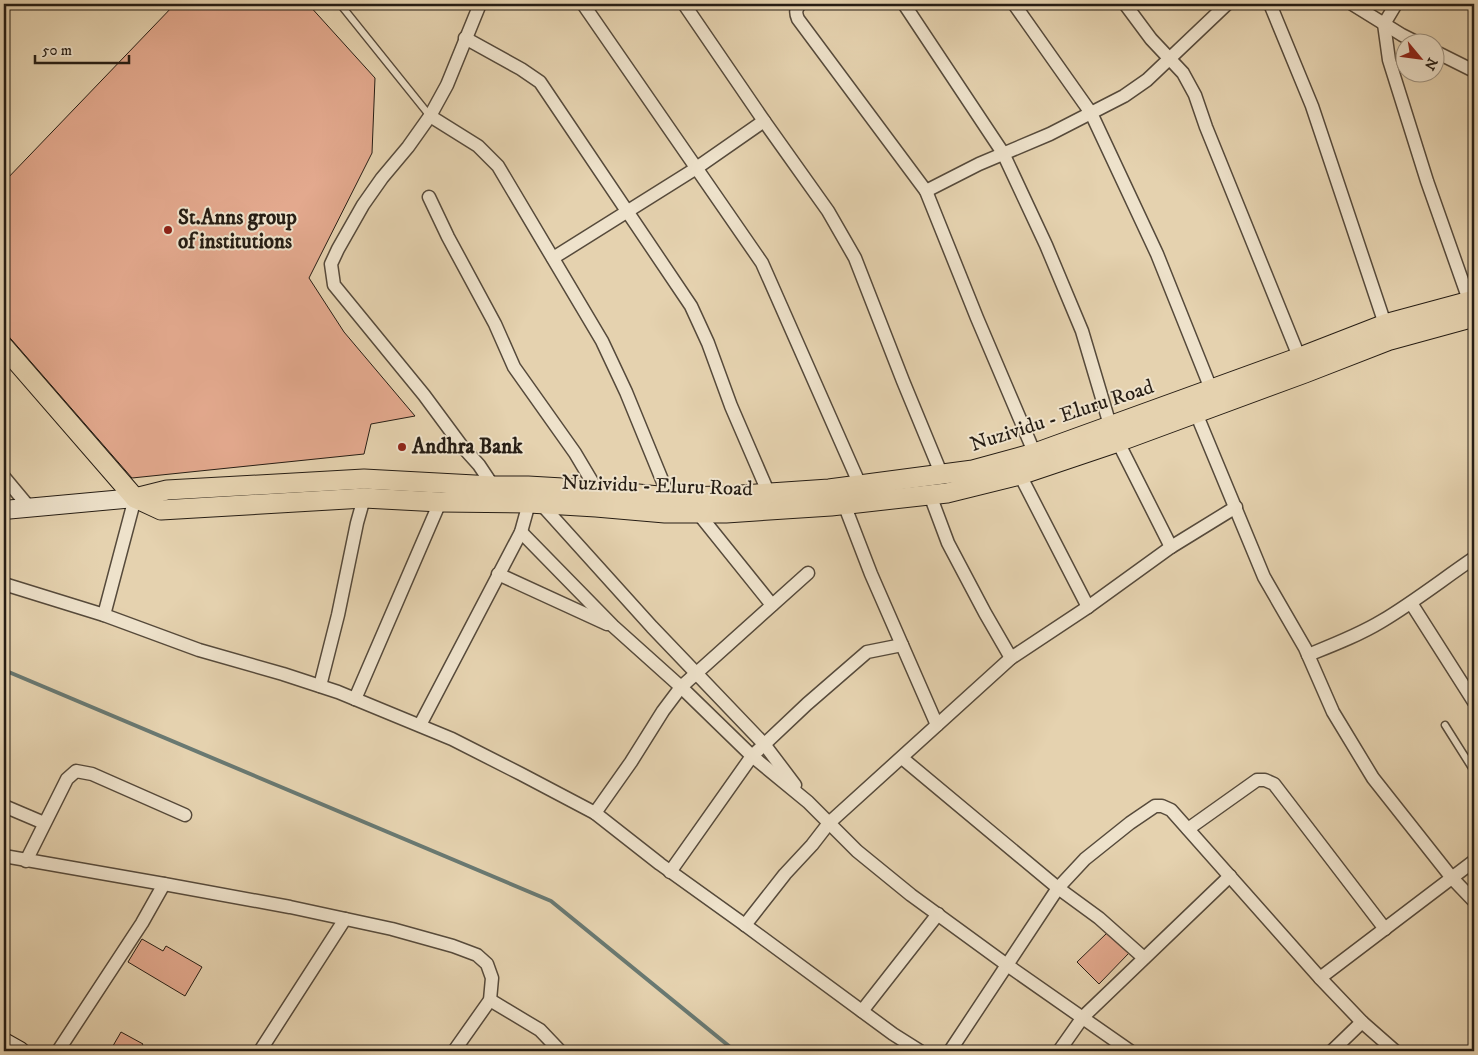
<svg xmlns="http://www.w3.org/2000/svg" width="1478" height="1055" font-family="'IM FELL DW Pica',serif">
<rect width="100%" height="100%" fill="#e5d2af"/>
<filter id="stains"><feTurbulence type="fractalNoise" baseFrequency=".004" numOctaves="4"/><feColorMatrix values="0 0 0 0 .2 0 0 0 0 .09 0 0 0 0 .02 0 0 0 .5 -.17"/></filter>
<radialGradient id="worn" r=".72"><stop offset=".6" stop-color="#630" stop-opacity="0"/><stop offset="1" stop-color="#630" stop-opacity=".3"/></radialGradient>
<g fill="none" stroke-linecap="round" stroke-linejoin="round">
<path stroke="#697972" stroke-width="4" d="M 4,670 L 551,901 L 735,1051"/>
</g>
<g fill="#e3a98e" stroke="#261d14">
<path d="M 175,4 L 308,4 L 375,78 L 372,153 L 309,278 L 344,332 L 415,416 L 371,424 L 364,454 L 132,478 L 4,331 L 4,182 Z"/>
<path d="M 1108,932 L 1129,953 L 1099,984 L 1077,962 Z"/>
<path d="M 142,939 L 163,951 L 166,946 L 202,967 L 185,996 L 128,962 Z"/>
<path d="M 121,1032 L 143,1044 L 138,1051 L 110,1051 Z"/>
</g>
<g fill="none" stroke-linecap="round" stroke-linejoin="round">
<defs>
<g id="lane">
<path d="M 340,4 L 430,116"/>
<path d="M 1445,725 L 1474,771"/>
</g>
<g id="street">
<path d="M 480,4 L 447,85 L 430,116 L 408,147 L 382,178 L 363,205 L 338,249 L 331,264 L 334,285 L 424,395 L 461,445 L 479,465 L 493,486 L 493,490"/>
<path d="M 583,4 L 762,263 L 860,485"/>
<path d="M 684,4 L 764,121 L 828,211 L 855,258 L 903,381 L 941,473"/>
<path d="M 800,4 C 796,9 795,12 798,19 L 926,191 L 977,318 L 1037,459"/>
<path d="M 904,4 L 1003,153 L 1046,245 L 1082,331 L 1110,425"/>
<path d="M 1014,4 L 1091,113 L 1157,254 L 1211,389"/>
<path d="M 1125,4 L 1151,39 L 1183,73 L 1195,95 L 1206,127 L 1302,364"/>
<path d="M 1270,4 L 1312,106 L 1385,324"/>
<path d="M 1352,4 L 1402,35 L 1416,42"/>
<path d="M 1396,4 L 1384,24 L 1389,60 L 1427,181 L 1469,300"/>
<path d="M 465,38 L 521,69 L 540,82 L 691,306 L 708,343 L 731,406 L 769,494"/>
<path d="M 1436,52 L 1474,71"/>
<path d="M 430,116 L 478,146 L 498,166 L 602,341 L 626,392 L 669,497"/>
<path d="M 926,191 L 979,164 L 1050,134 L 1124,96 L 1147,80 L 1227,4"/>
<path d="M 429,197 L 448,237 L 495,324 L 514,367 L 575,453 L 597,490"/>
<path d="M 553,258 L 695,169 L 764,121"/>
<path d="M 1196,413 L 1264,577 L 1305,648 L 1333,712 L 1373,778 L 1452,878 L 1474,901"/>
<path d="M 1118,442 L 1171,547"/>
<path d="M 1020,475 L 1088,607"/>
<path d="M 4,477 L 29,507"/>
<path d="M 930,495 L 948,543 L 985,613 L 1011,658"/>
<path d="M 844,504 L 871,574 L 937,725"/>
<path d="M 542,505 L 652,627 L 764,744 L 795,785"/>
<path d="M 698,513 L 772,605"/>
<path d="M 521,532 L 613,626 L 681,687 L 752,756 L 808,802 L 857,851 L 911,895 L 1007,965 L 1130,1051"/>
<path d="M 498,574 L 607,624"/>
<path d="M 4,584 L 104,615 L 199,650 L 283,674 L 338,692 L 452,739 L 521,774 L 595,813 L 660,864 L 745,925 L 893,1034 L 920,1051"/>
<path d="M 1411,603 L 1474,702"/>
<path d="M 104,615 L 135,498"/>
<path d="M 1308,655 C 1333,645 1359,635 1382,621 C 1414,602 1443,579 1474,558"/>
<path d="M 320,686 L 338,615 L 357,523 L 364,498"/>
<path d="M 355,699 L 440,502"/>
<path d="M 420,725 L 521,532 L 529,503 L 529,496"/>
<path d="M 902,758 L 1058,888 L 1099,918 L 1144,958"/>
<path d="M 4,806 L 44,823"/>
<path d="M 595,813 L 631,762 L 663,711 L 681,687 L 808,573"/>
<path d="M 1188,829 L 1257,780 L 1265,780 L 1274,784 L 1385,929"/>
<path d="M 4,856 L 164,884 L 290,907 L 392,929 L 453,946 L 477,955 L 487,964 L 492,978 L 490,1000 L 454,1051"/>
<path d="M 26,861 L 67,779 L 76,771 L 92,774 L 185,815"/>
<path d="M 670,872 L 752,756 L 807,704 L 867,652 L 902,645"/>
<path d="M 745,925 L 785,874 L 812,845 L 829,823 L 1011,658 L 1088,607 L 1171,547 L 1236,507"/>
<path d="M 1320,978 L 1474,861"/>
<path d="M 490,1000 L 540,1030 L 560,1051"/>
<path d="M 862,1011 L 938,914"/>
<path d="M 58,1051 L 142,923 L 164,884"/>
<path d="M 260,1051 L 345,919"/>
<path d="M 950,1051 L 1058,888 L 1085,859 L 1130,823 L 1155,806 L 1162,806 L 1171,810 L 1320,978 L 1362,1022 L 1395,1051"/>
<path d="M 1059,1051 L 1083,1017 L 1230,876"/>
<path d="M 1332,1051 L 1362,1022"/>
</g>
<g id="secondary">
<path d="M 4,510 L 135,498"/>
<path d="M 4,1042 L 20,1051"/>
</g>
<g id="primary">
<path d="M 4,347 L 135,498 L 161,510 L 364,498 L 440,502 L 529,503 L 596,507 L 665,513 L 726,513 L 831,506 L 947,493 L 1020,475 L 1118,442 L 1305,373 L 1390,340 L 1474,317"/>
<path d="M 135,498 L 167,490 L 364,479 L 493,486 L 528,486 L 597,490 L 669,497 L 726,496 L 829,489 L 973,470 L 1035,453 L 1300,357 L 1385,324 L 1474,300"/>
</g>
</defs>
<use href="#lane" stroke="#564a3b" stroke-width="9"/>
<use href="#street" stroke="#564a3b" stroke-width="15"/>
<use href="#secondary" stroke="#261d14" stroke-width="20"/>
<use href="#primary" stroke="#261d14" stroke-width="21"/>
<use href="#lane" stroke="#eee2cb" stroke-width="6"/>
<use href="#street" stroke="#eee2cb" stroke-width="12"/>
<use href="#secondary" stroke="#eee2cb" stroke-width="18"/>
<use href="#primary" stroke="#e5d2af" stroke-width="19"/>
</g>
<g fill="#8f2418" stroke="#eee2cb" stroke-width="2">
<circle cx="168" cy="230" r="5"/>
<circle cx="402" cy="447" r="5"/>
</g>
<g text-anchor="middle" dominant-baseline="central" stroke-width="4" stroke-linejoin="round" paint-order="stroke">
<g font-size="21" font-weight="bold" fill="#261d14" stroke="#eee2cb" text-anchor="start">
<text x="178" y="218">St.Anns group<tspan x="178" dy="24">of institutions</tspan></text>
<text x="412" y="447">Andhra Bank</text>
</g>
<g font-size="21" fill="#261d14" stroke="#eee2cb">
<text transform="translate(1062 416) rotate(-18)">Nuzividu - Eluru Road</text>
<text transform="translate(657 486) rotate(2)">Nuzividu - Eluru Road</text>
</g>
</g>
<rect width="1478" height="1055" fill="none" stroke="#e5d2af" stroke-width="20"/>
<rect x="5" y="5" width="1468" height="1045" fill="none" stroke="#261d14" stroke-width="2.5"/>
<rect x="10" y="10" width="1458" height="1035" fill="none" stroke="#261d14"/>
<g transform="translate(1420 58) rotate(119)"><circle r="24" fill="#eee2cb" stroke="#9e9382"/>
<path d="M0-4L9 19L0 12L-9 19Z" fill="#8f2418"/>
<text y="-8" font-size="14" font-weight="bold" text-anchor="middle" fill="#261d14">N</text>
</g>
<path d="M35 55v8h94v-8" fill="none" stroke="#261d14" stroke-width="2.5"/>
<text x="42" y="55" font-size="15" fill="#261d14" stroke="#eee2cb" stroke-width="4" paint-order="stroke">50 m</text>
<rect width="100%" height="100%" filter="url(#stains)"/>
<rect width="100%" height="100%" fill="url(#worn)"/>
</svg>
